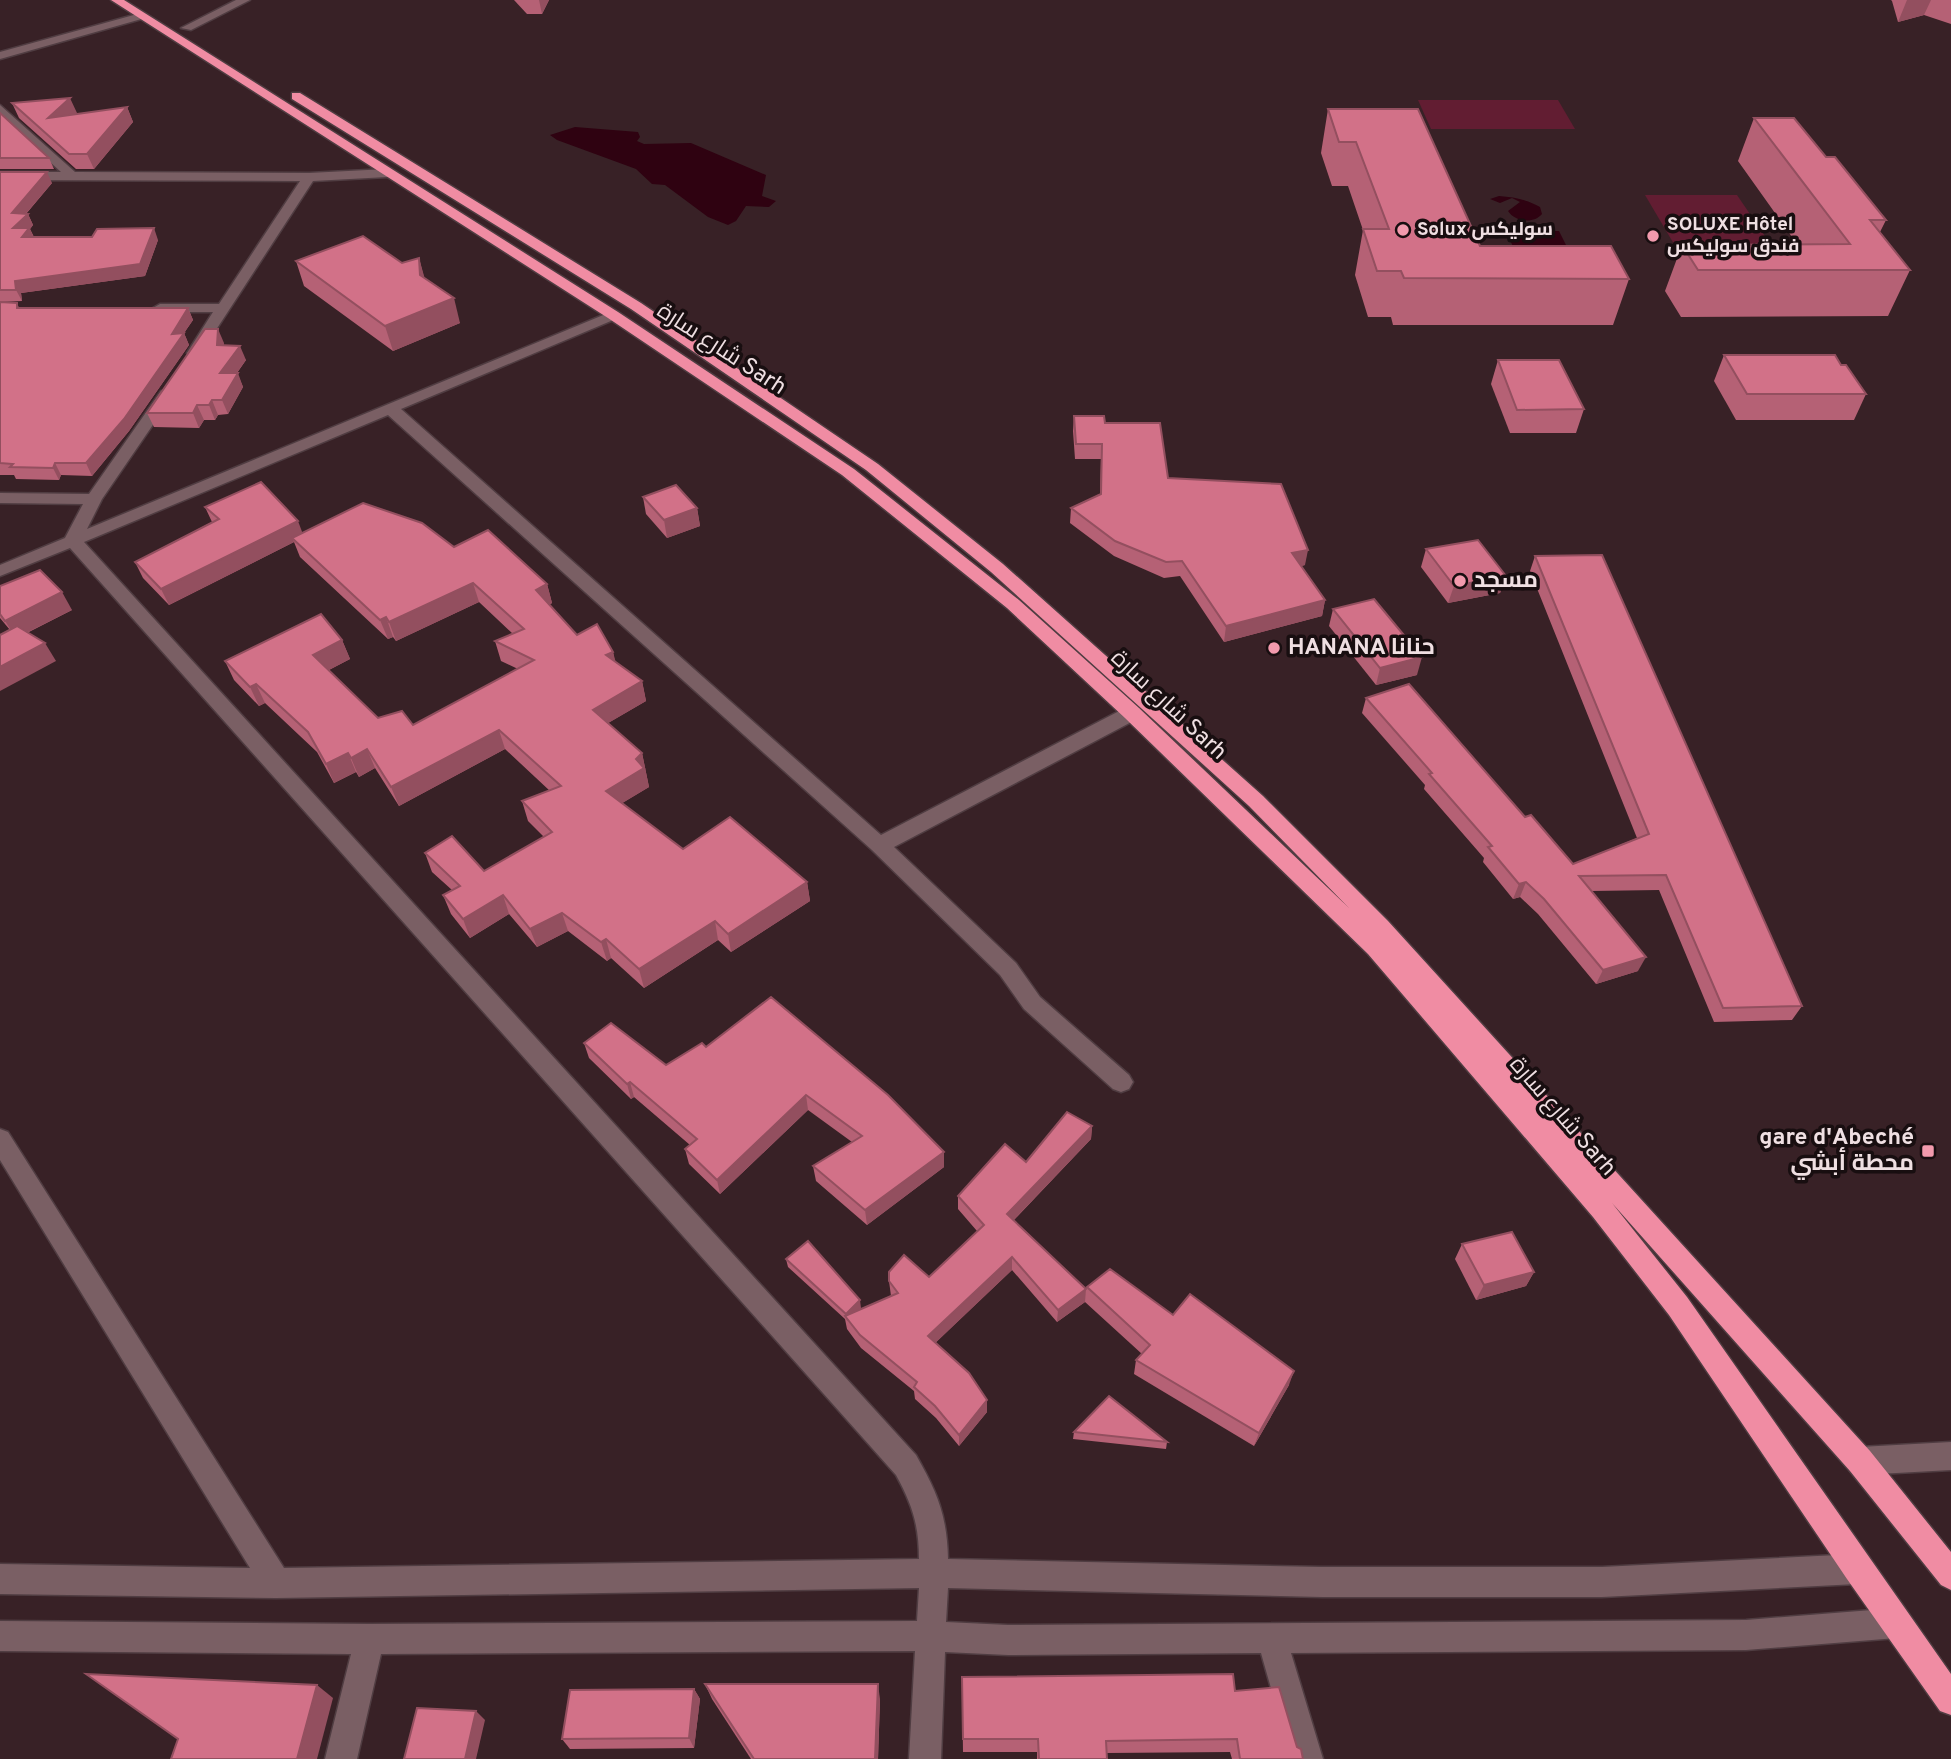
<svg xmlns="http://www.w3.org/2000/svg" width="1951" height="1759" font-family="Overpass,Cairo,sans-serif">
<rect width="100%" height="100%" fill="#382126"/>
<g fill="#621d32">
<path d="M 1418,100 L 1558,100 L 1575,129 L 1431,129 Z"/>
<path d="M 1645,195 L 1737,195 L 1782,261 L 1684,261 Z"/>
</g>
<g fill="#2f0211">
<path d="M 575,127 L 638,132 L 640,137 L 637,141 L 644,144 L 691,143 L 766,175 L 762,196 L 776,201 L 769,207 L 746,206 L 736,221 L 728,225 L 708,217 L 665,185 L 652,184 L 636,169 L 557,140 L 550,135 Z"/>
<path d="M 1499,196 C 1514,197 1528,200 1540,207 L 1542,214 C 1534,224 1515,222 1508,211 L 1520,202 L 1512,198 L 1500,203 L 1490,199 Z"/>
<path d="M 1506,231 L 1559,231 L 1579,271 L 1524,271 Z"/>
</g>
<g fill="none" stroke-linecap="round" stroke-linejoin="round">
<defs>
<g id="minor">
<path d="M 236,0 L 250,0 L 191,30 L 181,28 Z"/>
<path d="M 141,13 L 146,16 L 145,18 L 0,59 L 0,52 Z"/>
<path d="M 0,105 L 75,172 L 309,173 L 387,169 L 393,173 L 387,177 L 313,181 L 199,356 L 194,357 L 187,353 L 213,312 L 160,312 L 153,308 L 160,304 L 219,304 L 300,181 L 0,180 L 0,172 L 61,172 L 0,116 Z"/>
<path d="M 613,311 L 620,315 L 618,318 L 401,409 L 881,835 L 1125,708 L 1139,708 L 1142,713 L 1139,718 L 894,847 L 1016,963 L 1040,997 L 1129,1075 L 1133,1082 L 1129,1089 L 1121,1092 L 1113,1089 L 1024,1009 L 1000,975 L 872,850 L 388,415 L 84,542 L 916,1455 C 937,1492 947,1515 948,1559 L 1322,1567 L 1602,1567 L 1857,1554 L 1867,1559 L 1872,1569 L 1867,1579 L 1857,1584 L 1602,1597 L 1322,1597 L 948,1588 L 946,1622 L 1008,1625 L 1746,1620 L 1897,1608 L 1907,1613 L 1912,1623 L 1907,1633 L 1897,1638 L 1746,1650 L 1291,1653 L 1323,1759 L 1291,1759 L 1261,1653 L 1008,1655 L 945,1652 L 941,1759 L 909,1759 L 915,1651 L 381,1654 L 357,1759 L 325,1759 L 351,1654 L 0,1651 L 0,1621 L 369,1624 L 917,1621 L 919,1588 L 276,1598 L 0,1594 L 0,1564 L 250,1568 L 0,1160 L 0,1129 L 8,1132 L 284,1568 L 919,1559 C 919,1525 912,1504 896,1475 L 70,548 L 0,576 L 0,565 L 65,538 L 83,504 L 0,503 L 0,493 L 89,494 L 161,391 L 171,391 L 174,394 L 102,499 L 87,529 Z"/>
<path d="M 1951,1442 L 1951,1470 L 1860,1475 L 1850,1471 L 1846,1461 L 1850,1451 L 1860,1447 Z"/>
</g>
<path id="highway" d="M 111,0 L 124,0 L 618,312 L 854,469 L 1019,600 L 1139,708 L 1349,908 L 1249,806 L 991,572 L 866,470 L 631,309 L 292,99 L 292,93 L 300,93 L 641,303 L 878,464 L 1003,564 L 1263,796 L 1388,921 L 1870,1451 L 1951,1552 L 1951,1590 L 1941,1585 L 1850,1471 L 1612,1203 L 1687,1297 L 1951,1674 L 1951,1715 L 1940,1711 L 1847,1579 L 1669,1315 L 1593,1217 L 1368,954 L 1125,718 L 1007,608 L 842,475 L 608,318 Z"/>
</defs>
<use href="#minor" stroke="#503d42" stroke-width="3"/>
<use href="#highway" stroke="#503d42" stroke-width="3"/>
<use href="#minor" fill="#7a5f64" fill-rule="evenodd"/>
<use href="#highway" fill="#f08ca3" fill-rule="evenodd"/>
</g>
<g fill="#b56175">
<path d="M 514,0 L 549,0 L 542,14 L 527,14 Z"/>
<path d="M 1891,0 L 1951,0 L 1951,24 L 1924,15 L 1898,22 L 1892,1 Z"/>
<path d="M 12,103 L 77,113 L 75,114 L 127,107 L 133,122 L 94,169 L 76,169 L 19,118 Z"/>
<path d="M 1328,109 L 1480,246 L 1629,279 L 1613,325 L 1393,325 L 1391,317 L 1368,317 L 1355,275 L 1363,230 L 1348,186 L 1332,186 L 1321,153 Z"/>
<path d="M 0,113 L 49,158 L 54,169 L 0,169 Z"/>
<path d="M 1754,118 L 1826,157 L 1886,220 L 1880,232 L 1910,270 L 1888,316 L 1681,317 L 1665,291 L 1682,245 L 1797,244 L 1738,161 Z"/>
<path d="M 0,172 L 52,183 L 26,214 L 28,214 L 33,225 L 30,229 L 34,237 L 158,240 L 145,276 L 21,293 L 22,301 L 0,302 Z"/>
<path d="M 419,258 L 424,278 L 460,323 L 393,351 L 304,286 L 296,261 L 402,263 Z"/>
<path d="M 0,302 L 17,303 L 19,308 L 188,308 L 193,320 L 184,333 L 189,345 L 129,431 L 92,476 L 61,475 L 59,480 L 16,479 L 14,475 L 0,475 Z"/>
<path d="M 224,343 L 223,345 L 246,360 L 237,373 L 243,387 L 228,414 L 218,415 L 215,420 L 204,420 L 199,428 L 154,427 L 147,413 Z"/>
<path d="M 1724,355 L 1841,365 L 1866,394 L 1854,420 L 1736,420 L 1714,381 Z"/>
<path d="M 1498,360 L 1584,409 L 1576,433 L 1510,433 L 1491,384 Z"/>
<path d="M 1074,416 L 1105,423 L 1168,478 L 1305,565 L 1301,566 L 1325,600 L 1322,616 L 1224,642 L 1180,576 L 1164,578 L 1114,556 L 1070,523 L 1071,508 L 1100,494 L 1101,459 L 1075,459 L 1073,431 Z"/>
<path d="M 643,497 L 697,508 L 700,526 L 667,538 L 646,514 Z"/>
<path d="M 205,507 L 303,533 L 454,547 L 547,584 L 552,603 L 549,605 L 577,635 L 613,652 L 615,662 L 642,681 L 646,701 L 608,723 L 642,753 L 649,787 L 622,803 L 683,849 L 807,882 L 810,901 L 731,952 L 718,940 L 644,988 L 611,958 L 607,961 L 568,931 L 537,947 L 509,914 L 470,938 L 451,914 L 443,895 L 452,890 L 432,872 L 425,853 L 484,871 L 544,837 L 528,821 L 522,801 L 550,791 L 505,749 L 399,806 L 375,768 L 359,777 L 356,772 L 334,783 L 317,752 L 265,703 L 259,706 L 234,680 L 225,661 L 342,640 L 350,659 L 329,670 L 378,718 L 413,725 L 518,669 L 501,661 L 495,641 L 513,634 L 479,602 L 396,641 L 393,637 L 388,639 L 300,557 L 294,542 L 169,605 L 143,578 L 135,562 L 212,522 Z"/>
<path d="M 1426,549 L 1506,576 L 1500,593 L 1448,603 L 1421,567 Z"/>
<path d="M 1535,556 L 1802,1006 L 1792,1020 L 1714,1022 L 1659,890 L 1591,891 L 1638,971 L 1596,984 L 1538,914 L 1520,897 L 1513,899 L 1483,862 L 1484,858 L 1424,789 L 1425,785 L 1362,713 L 1366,698 L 1525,817 L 1573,864 L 1637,838 L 1530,571 Z"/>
<path d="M 0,586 L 72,610 L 27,633 L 56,661 L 10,630 L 0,618 Z"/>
<path d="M 1333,609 L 1417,675 L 1376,685 L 1329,626 Z"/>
<path d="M 771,997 L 944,1167 L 867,1225 L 816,1181 L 813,1166 L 852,1142 L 808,1110 L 720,1194 L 689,1164 L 685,1149 L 690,1145 L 634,1097 L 631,1099 L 589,1058 L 584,1043 L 666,1065 L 706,1047 Z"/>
<path d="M 1092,1126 L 1091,1139 L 1014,1220 L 1086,1289 L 1087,1287 L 1173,1315 L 1289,1385 L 1254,1446 L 1134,1374 L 1136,1360 L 1142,1354 L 1085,1302 L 1057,1322 L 1012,1270 L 935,1343 L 987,1400 L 987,1412 L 959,1446 L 936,1418 L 915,1399 L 914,1391 L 861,1348 L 847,1329 L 845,1319 L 788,1267 L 786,1259 L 861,1308 L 858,1310 L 891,1296 L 889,1281 L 929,1277 L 977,1231 L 958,1209 L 958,1196 L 1026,1162 Z"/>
<path d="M 1462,1244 L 1534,1272 L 1526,1286 L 1476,1300 L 1455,1259 Z"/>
<path d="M 1074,1432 L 1167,1442 L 1166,1449 L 1073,1439 Z"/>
<path d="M 962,1677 L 1235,1691 L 1297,1747 L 1303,1759 L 1232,1759 L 1230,1752 L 1107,1753 L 1107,1759 L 1037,1759 L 1037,1752 L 963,1752 Z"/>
<path d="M 705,1684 L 880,1699 L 878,1759 L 751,1759 L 712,1699 Z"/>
<path d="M 694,1689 L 700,1699 L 694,1748 L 570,1749 L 562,1739 Z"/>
</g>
<g fill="#934f5f">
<path d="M 539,0 L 549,0 L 542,14 Z"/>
<path d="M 1907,0 L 1931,0 L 1924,15 L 1898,22 Z"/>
<path d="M 70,98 L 77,113 L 55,134 L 48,118 Z"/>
<path d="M 127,107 L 133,122 L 94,169 L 87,154 Z"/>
<path d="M 47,172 L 52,183 L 17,224 L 12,213 Z"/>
<path d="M 28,214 L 33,225 L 30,229 L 35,240 L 27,249 L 13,228 Z"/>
<path d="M 154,228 L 158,240 L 145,276 L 21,293 L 22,301 L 16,290 L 15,281 Z"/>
<path d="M 419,258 L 426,283 L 420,275 Z"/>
<path d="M 454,298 L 460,323 L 393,351 L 385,326 Z"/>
<path d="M 188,308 L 193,320 L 184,333 L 189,345 L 129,431 L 92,476 L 86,463 Z"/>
<path d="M 218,329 L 224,343 L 223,359 L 217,345 Z"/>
<path d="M 240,346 L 246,360 L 226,388 L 220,373 Z"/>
<path d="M 238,373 L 243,387 L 228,414 L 222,400 Z"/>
<path d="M 212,400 L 218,415 L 215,420 L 209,405 Z"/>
<path d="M 197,405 L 204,420 L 199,428 L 193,413 Z"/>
<path d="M 55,463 L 61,475 L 59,480 L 53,468 Z"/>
<path d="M 697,508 L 700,526 L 667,538 L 664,520 Z"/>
<path d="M 298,521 L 304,537 L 292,538 L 294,542 L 169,605 L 161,589 Z"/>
<path d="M 1308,550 L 1305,565 L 1289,569 L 1292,553 Z"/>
<path d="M 1506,576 L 1500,593 L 1448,603 L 1454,586 Z"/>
<path d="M 473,583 L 479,602 L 396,641 L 389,622 Z"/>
<path d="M 547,584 L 552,603 L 541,609 L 536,590 Z"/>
<path d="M 62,592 L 72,610 L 16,638 L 5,621 Z"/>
<path d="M 1325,600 L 1322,616 L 1224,642 L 1226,626 Z"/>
<path d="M 386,617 L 393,637 L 388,639 L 380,620 Z"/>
<path d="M 342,640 L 350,659 L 321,674 L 313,655 Z"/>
<path d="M 45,643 L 56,661 L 0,691 L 0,667 Z"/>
<path d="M 613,652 L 618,671 L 606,655 Z"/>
<path d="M 1422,657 L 1417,675 L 1376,685 L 1380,668 Z"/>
<path d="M 642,681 L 646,701 L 598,729 L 593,710 Z"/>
<path d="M 256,684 L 265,703 L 259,706 L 250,687 Z"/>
<path d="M 499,730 L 505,749 L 399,806 L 391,787 Z"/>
<path d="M 367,749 L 375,768 L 359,777 L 351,758 Z"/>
<path d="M 348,753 L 356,772 L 334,783 L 326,764 Z"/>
<path d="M 642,753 L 649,787 L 611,810 L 606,791 Z"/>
<path d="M 807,882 L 810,901 L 731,952 L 728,934 Z"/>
<path d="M 1526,882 L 1520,897 L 1513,899 L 1519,884 Z"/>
<path d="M 503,895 L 509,914 L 470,938 L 463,919 Z"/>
<path d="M 562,913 L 568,931 L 537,947 L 530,929 Z"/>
<path d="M 715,921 L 718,940 L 644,988 L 639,969 Z"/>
<path d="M 606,939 L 611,958 L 607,961 L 601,942 Z"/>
<path d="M 1646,957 L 1638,971 L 1596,984 L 1603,970 Z"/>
<path d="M 630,1082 L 634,1097 L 631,1099 L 627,1084 Z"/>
<path d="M 806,1095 L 808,1110 L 720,1194 L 717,1180 Z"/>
<path d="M 1092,1126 L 1091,1139 L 1007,1227 L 1007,1214 Z"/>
<path d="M 944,1152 L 944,1167 L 867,1225 L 865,1210 Z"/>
<path d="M 1012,1257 L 1012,1270 L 929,1349 L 928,1336 Z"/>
<path d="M 1534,1272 L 1526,1286 L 1476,1300 L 1484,1285 Z"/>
<path d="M 1086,1289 L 1085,1302 L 1057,1322 L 1058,1310 Z"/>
<path d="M 860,1300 L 861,1308 L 847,1321 L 846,1314 Z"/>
<path d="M 1294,1371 L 1289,1385 L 1254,1446 L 1259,1433 Z"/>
<path d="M 987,1400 L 987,1412 L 959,1446 L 959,1435 Z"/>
<path d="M 878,1684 L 880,1699 L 878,1759 L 875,1759 Z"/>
<path d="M 317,1685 L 333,1698 L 317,1759 L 297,1759 Z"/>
<path d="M 694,1689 L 700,1699 L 694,1748 L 689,1738 Z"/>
<path d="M 476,1711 L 485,1720 L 476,1759 L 465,1759 Z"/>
</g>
<g fill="#d27188" stroke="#934f5f" stroke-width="2">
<path d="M 70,98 L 48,118 L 127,107 L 87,154 L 69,154 L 12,103 Z"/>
<path d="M 1328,109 L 1418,109 L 1480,246 L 1611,246 L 1629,279 L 1404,278 L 1401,271 L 1377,271 L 1363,229 L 1389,229 L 1356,142 L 1339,142 Z"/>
<path d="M 0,113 L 49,158 L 0,158 Z"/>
<path d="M 1754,118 L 1794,118 L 1826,157 L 1835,157 L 1886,220 L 1870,220 L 1910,270 L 1698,270 L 1682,245 L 1850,244 Z"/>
<path d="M 0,172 L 47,172 L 12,213 L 28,214 L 13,228 L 29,228 L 22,237 L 92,237 L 97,229 L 154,228 L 140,264 L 15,281 L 16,290 L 0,290 Z"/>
<path d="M 363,236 L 402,263 L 419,258 L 420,275 L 454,298 L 385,326 L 296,261 Z"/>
<path d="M 0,302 L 17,303 L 17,308 L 188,308 L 172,334 L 184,333 L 124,419 L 86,463 L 55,463 L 53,468 L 10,467 L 13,464 L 0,463 Z"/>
<path d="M 205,329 L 218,329 L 217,345 L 240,346 L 220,373 L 238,373 L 222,400 L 212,400 L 209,405 L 197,405 L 193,413 L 147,413 Z"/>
<path d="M 1724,355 L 1835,355 L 1841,365 L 1846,365 L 1866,394 L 1747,394 Z"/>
<path d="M 1498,360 L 1559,360 L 1584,409 L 1517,410 Z"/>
<path d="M 1074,416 L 1104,416 L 1105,423 L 1160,423 L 1168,478 L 1281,484 L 1308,550 L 1292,553 L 1325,600 L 1226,626 L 1182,561 L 1166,562 L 1115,541 L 1071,508 L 1101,494 L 1102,444 L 1076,444 Z"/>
<path d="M 261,482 L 298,521 L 161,589 L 135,562 L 219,519 L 205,507 Z"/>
<path d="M 676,485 L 697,508 L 664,520 L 643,497 Z"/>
<path d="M 363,503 L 422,523 L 454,547 L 488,530 L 547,584 L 536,590 L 577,635 L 597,624 L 613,652 L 606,655 L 642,681 L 593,710 L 642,753 L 636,759 L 644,768 L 606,791 L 683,849 L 730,817 L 807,882 L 728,934 L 715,921 L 639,969 L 606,939 L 601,942 L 562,913 L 530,929 L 503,895 L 463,919 L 443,895 L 460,886 L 425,853 L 452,836 L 484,871 L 552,832 L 522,801 L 561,786 L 499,730 L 391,787 L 367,749 L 351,758 L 348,753 L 326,764 L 308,732 L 256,684 L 250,687 L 225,661 L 321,614 L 342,640 L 313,655 L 378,718 L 402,711 L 413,725 L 534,660 L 495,641 L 524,629 L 473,583 L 389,622 L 386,617 L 380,620 L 292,538 Z"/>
<path d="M 1478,540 L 1506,576 L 1454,586 L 1426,549 Z"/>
<path d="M 1602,555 L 1802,1006 L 1723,1008 L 1666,875 L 1579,876 L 1646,957 L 1603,970 L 1544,899 L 1526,882 L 1519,884 L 1488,847 L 1492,846 L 1429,774 L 1432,773 L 1366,698 L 1409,684 L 1525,817 L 1531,815 L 1573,864 L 1649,834 L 1535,556 Z"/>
<path d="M 40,570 L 62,592 L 5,621 L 0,614 L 0,586 Z"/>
<path d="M 1374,599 L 1422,657 L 1380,668 L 1333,609 Z"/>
<path d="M 17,626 L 45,643 L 0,667 L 0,635 Z"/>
<path d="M 771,997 L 888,1095 L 944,1152 L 865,1210 L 813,1166 L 862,1136 L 806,1095 L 717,1180 L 685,1149 L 697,1139 L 630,1082 L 627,1084 L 584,1043 L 611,1023 L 666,1065 L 702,1043 L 706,1047 Z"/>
<path d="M 1067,1112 L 1092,1126 L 1007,1214 L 1086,1289 L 1058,1310 L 1012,1257 L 928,1336 L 969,1373 L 987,1400 L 959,1435 L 935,1406 L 914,1387 L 917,1382 L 860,1335 L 845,1316 L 898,1293 L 889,1281 L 889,1272 L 904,1255 L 929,1277 L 984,1225 L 958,1196 L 1005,1144 L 1026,1162 Z"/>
<path d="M 1512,1232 L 1534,1272 L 1484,1285 L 1462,1244 Z"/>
<path d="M 808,1241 L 860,1300 L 846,1314 L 786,1259 Z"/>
<path d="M 1110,1269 L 1173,1315 L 1190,1294 L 1294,1371 L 1259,1433 L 1136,1360 L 1150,1345 L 1087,1287 Z"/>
<path d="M 1109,1396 L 1167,1442 L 1074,1432 Z"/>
<path d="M 86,1674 L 317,1685 L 297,1759 L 171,1759 L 178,1739 Z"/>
<path d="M 1233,1674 L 1235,1691 L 1279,1687 L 1297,1747 L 1301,1749 L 1303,1759 L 1240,1759 L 1237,1739 L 1106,1741 L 1107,1759 L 1039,1759 L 1038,1739 L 963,1739 L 962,1677 Z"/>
<path d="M 705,1684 L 878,1684 L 875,1759 L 754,1759 Z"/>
<path d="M 694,1689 L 689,1738 L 562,1739 L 570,1690 Z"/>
<path d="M 417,1708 L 476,1711 L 465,1759 L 404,1759 Z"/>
</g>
<g fill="#f29aad" stroke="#180e10" stroke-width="2.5">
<circle cx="1403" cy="230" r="7"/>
<circle cx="1653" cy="236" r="7"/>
<circle cx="1460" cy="581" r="7"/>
<circle cx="1274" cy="648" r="7"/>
<rect x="1921" y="1144" width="14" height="14" rx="3.5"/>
</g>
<g text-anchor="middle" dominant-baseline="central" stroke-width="7" stroke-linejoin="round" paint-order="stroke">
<g font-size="19" font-weight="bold" fill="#efdfe2" stroke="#180e10" text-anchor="start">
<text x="1667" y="225">SOLUXE Hôtel<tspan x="1667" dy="22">فندق سوليكس</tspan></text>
<text x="1417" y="230">Solux سوليكس</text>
</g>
<g font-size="23" fill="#efdfe2" stroke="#180e10">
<text transform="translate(721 350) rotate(33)">شارع سارة Sarh</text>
<text transform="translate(1168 706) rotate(43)">شارع سارة Sarh</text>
<text transform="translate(1562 1117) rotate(49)">شارع سارة Sarh</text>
</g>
<g font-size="23" font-weight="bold" fill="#efdfe2" stroke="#180e10" text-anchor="start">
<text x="1474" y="581">مسجد</text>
<text x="1288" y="648">HANANA حنانا</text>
<text x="1914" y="1138" text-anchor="end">gare d'Abeché<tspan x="1914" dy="26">محطة أبشي</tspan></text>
</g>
</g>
</svg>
